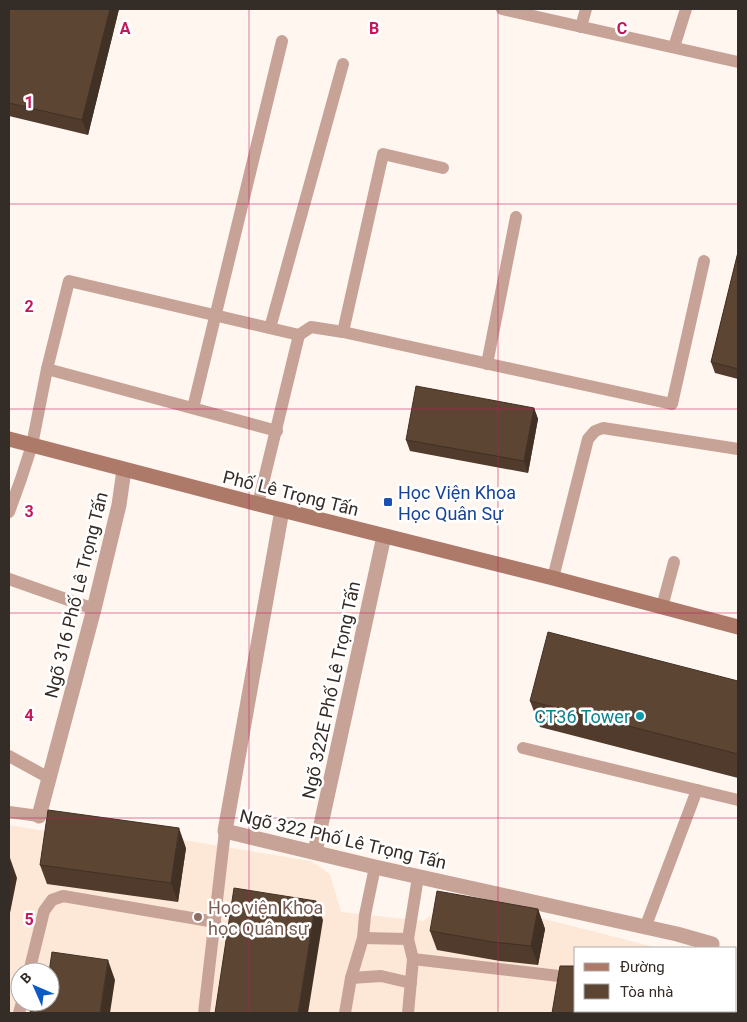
<svg xmlns="http://www.w3.org/2000/svg" width="747" height="1022" font-family="Roboto,sans-serif">
<rect width="100%" height="100%" fill="#fff6f0"/>
<path fill="#fde7d6" fill-rule="evenodd" d="M 54,819 L 311,861 L 330,874 L 341,912 L 423,921 L 458,897 L 658,948 L 576,948 L 576,1011 L 692,1011 L 691,1013 L 9,1013 L 9,825 L 50,832 ZM 20,972 L 50,972 L 50,1002 L 20,1002 Z"/>
<g fill="none" stroke-linecap="round" stroke-linejoin="round">
<g stroke="#c7a397" stroke-width="12">
<path d="M 502,9 L 738,62"/>
<path d="M 581,27 L 586,9"/>
<path d="M 674,47 L 686,9"/>
<path d="M 270,328 L 343,64"/>
<path d="M 343,332 L 383,154 L 443,168"/>
<path d="M 299,335 L 311,327 L 343,332 L 672,404 L 704,261"/>
<path d="M 487,364 L 516,217"/>
<path d="M 47,369 L 277,431"/>
<path d="M 193,408 L 282,41"/>
<path d="M 9,512 L 21,479 L 32,445 L 47,369 L 69,281 L 299,335 L 258,504"/>
<path d="M 553,578 L 588,439 L 595,431 L 603,428 L 738,449"/>
<path d="M 9,579 L 94,609"/>
<path d="M 662,607 L 674,562"/>
<path d="M 523,748 L 738,800"/>
<path d="M 9,756 L 49,778"/>
<path d="M 9,812 L 39,816"/>
<path d="M 645,928 L 697,790"/>
<path d="M 363,938 L 408,939 L 413,959 L 408,1013"/>
<path d="M 408,939 L 418,877"/>
<path d="M 413,959 L 576,978"/>
<path d="M 29,972 L 44,911 L 52,900 L 63,896 L 215,922"/>
<path d="M 351,978 L 381,976 L 411,983"/>
<path d="M 19,1013 L 22,1002"/>
<path d="M 204,1013 L 225,831"/>
<path d="M 345,1013 L 351,978 L 363,938 L 365,915 L 375,867"/>
<path d="M 650,1013 L 650,1011"/>
</g>
<g stroke="#c7a397" stroke-width="15">
<path d="M 282,510 L 225,831 L 375,867 L 677,934 L 712,944"/>
<path d="M 39,816 L 94,609 L 119,505 L 124,470"/>
<path d="M 315,852 L 384,536"/>
</g>
<path stroke="#ad7969" stroke-width="15" d="M 9,439 L 258,504 L 553,578 L 738,627"/>
</g>
<g fill="#503b2c">
<path d="M 9,9 L 119,9 L 88,135 L 9,116 Z"/>
<path d="M 738,252 L 738,379 L 715,373 L 711,362 Z"/>
<path d="M 534,408 L 538,419 L 528,473 L 410,451 L 406,440 Z"/>
<path d="M 738,681 L 738,778 L 540,727 L 530,701 Z"/>
<path d="M 186,848 L 178,902 L 47,884 L 40,865 Z"/>
<path d="M 538,909 L 545,929 L 538,965 L 500,961 L 437,950 L 430,931 Z"/>
</g>
<g fill="#413024">
<path d="M 110,9 L 119,9 L 88,135 L 82,120 Z"/>
<path d="M 534,408 L 538,419 L 528,473 L 524,461 Z"/>
<path d="M 179,828 L 186,848 L 178,902 L 171,883 Z"/>
<path d="M 10,858 L 17,878 L 9,918 L 9,865 Z"/>
<path d="M 316,901 L 323,920 L 308,1013 L 298,1013 Z"/>
<path d="M 538,909 L 545,929 L 538,965 L 531,946 Z"/>
<path d="M 108,960 L 115,980 L 110,1013 L 100,1013 Z"/>
<rect x="623" y="1011" width="10" height="2"/>
</g>
<g fill="#5d4533" stroke="#413024">
<path d="M 9,9 L 110,9 L 82,120 L 9,103 Z"/>
<path d="M 738,252 L 738,369 L 711,362 Z"/>
<path d="M 416,386 L 534,408 L 524,461 L 406,440 Z"/>
<path d="M 548,632 L 738,681 L 738,754 L 530,701 Z"/>
<path d="M 48,810 L 179,828 L 171,883 L 40,865 Z"/>
<path d="M 234,888 L 316,901 L 298,1013 L 215,1013 Z"/>
<path d="M 437,891 L 538,909 L 531,946 L 493,942 L 430,931 Z"/>
<path d="M 52,952 L 108,960 L 100,1013 L 30,1013 L 32,1002 L 50,1002 L 50,972 L 49,972 Z"/>
<path d="M 560,966 L 576,966 L 576,1011 L 623,1011 L 623,1013 L 552,1013 Z"/>
</g>
<path fill="none" stroke="#c2185b" stroke-width="1" stroke-opacity="0.55" d="M 249,9 L 249,1013M 498,9 L 498,1013M 9,204 L 738,204M 9,409 L 738,409M 9,613 L 738,613M 9,818 L 738,818"/>
<rect fill="#1a4fb4" stroke="#fff" stroke-width="2" x="383" y="497" width="10" height="10" rx="2.5"/>
<circle fill="#0f9aa8" stroke="#fff" stroke-width="2" cx="640" cy="716" r="5"/>
<circle fill="#8d6e63" stroke="#fff" stroke-width="2" cx="198" cy="917" r="5"/>
<g text-anchor="middle" dominant-baseline="central" stroke-width="5" stroke-linejoin="round" paint-order="stroke">
<g font-size="18" fill="#164399" stroke="#fff" text-anchor="start">
<text x="398" y="492">Học Viện Khoa<tspan x="398" dy="21">Học Quân Sự</tspan></text>
</g>
<g font-size="18" fill="#342c27" stroke="#fff">
<text transform="translate(291 493) rotate(14)">Phố Lê Trọng Tấn</text>
<text transform="translate(76 595) rotate(-76)">Ngõ 316 Phố Lê Trọng Tấn</text>
<text transform="translate(331 690) rotate(-78)">Ngõ 322E Phố Lê Trọng Tấn</text>
<text transform="translate(343 839) rotate(13)">Ngõ 322 Phố Lê Trọng Tấn</text>
</g>
<g font-size="18" fill="#0d838f" stroke="#fff" text-anchor="end">
<text x="630" y="716">CT36 Tower</text>
</g>
<g font-size="18" fill="#785e54" stroke="#fff" text-anchor="start">
<text x="208" y="907">Học viện Khoa<tspan x="208" dy="21">học Quân sự</tspan></text>
</g>
</g>
<g font-size="16" text-anchor="middle" font-weight="bold" fill="#c2185b" stroke="#fff" stroke-width="5" stroke-linejoin="round" paint-order="stroke">
<text x="125" y="34">A</text>
<text x="374" y="34">B</text>
<text x="622" y="34">C</text>
<text x="29" y="108">1</text>
<text x="29" y="312">2</text>
<text x="29" y="517">3</text>
<text x="29" y="721">4</text>
<text x="29" y="925">5</text>
</g>
<rect width="747" height="1022" fill="none" stroke="#342c27" stroke-width="20"/>
<rect x="574" y="947" width="162" height="65" fill="#ffffff" stroke="#aeaba9"/>
<rect x="584" y="963" width="25" height="8" fill="#ad7969" stroke="#aeaba9"/>
<text x="620" y="972" font-size="15" fill="#342c27">Đường</text>
<rect x="584" y="984" width="25" height="15" fill="#5d4533" stroke="#aeaba9"/>
<text x="620" y="997" font-size="15" fill="#342c27">Tòa nhà</text>
<g transform="translate(35 987) rotate(315)"><circle r="24" fill="#ffffff" stroke="#aeaba9"/>
<path d="M0-4L9 19L0 12L-9 19Z" fill="#0c5ac4"/>
<text y="-8" font-size="14" font-weight="bold" text-anchor="middle" fill="#342c27">B</text>
</g>
</svg>
